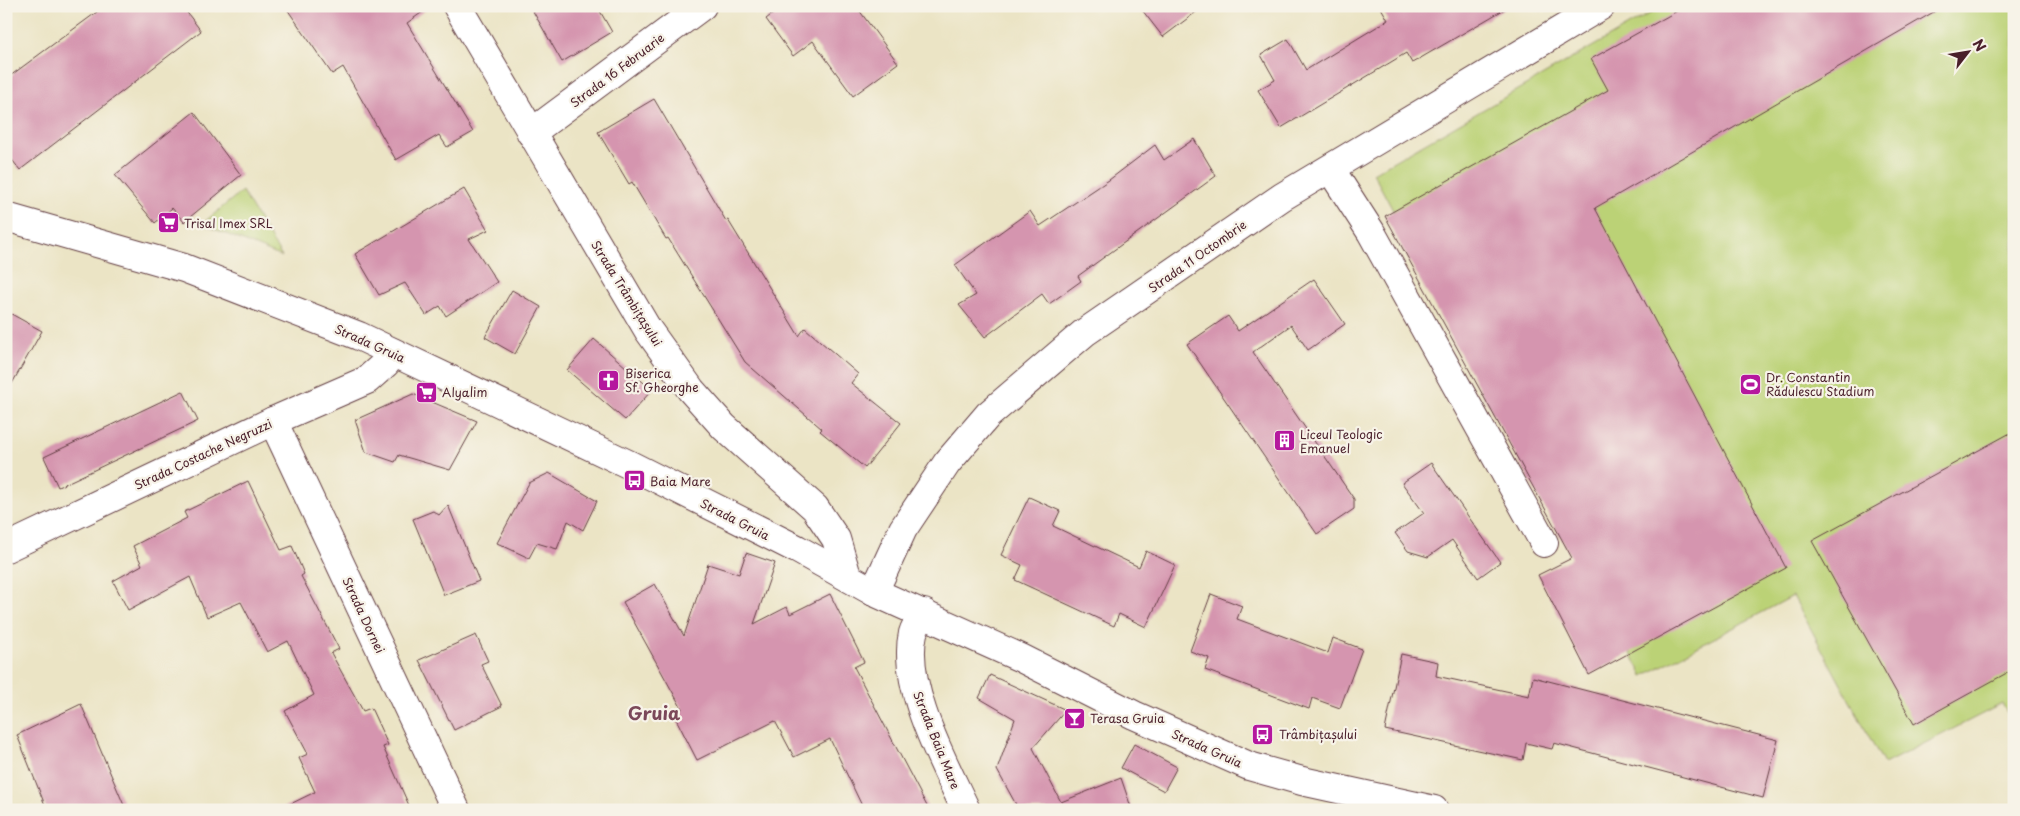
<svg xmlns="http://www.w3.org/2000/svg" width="2020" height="816" font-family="'Playpen Sans',sans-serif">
<rect width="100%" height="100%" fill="#f7f3e8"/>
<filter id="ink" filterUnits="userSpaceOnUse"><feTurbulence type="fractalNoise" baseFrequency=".02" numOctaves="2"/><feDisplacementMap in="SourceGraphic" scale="10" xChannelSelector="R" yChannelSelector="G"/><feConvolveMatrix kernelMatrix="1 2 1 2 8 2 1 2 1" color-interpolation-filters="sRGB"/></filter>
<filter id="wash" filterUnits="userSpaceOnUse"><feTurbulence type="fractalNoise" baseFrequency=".0096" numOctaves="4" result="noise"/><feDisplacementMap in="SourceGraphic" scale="20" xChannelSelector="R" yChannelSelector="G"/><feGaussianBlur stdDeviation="1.12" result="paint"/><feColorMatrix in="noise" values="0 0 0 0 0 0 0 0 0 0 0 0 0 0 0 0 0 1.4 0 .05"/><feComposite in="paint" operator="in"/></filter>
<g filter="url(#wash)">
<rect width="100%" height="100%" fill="#ebe4c5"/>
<g fill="#bbd276" stroke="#827850">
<path d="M 1663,6 L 2014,6 L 2014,723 L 2002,704 L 1884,764 L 1793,596 L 1643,676 L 1373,173 Z"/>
<path d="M 242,191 L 282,257 L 202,224 Z"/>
</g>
<g id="blocks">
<g fill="#d595af">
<path d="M 105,6 L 182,6 L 201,31 L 20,170 L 6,152 L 6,79 Z"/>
<path d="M 285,6 L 431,6 L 407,23 L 473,132 L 447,147 L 439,135 L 396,160 L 343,67 L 332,74 Z"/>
<path d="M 530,6 L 597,6 L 612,32 L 562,62 Z"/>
<path d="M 783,6 L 856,6 L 898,63 L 853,96 L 813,41 L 793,56 L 766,19 Z"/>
<path d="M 1139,6 L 1204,6 L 1163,37 Z"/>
<path d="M 1380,6 L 1510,6 L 1412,63 L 1406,53 L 1281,128 L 1258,90 L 1275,80 L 1261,55 L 1288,39 L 1306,70 L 1388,20 Z"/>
<path d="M 1686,6 L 1944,6 L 1595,208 L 1786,568 L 1589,675 L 1538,575 L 1572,558 L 1385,216 L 1608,90 L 1591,59 Z"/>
<path d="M 654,99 L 726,221 L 728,220 L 799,336 L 805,328 L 858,374 L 851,383 L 901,423 L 865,468 L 820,431 L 822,429 L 745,362 L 668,238 L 666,239 L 632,182 L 629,184 L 598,132 Z"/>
<path d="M 194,112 L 241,175 L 184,222 L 172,208 L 155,223 L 115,175 Z"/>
<path d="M 1194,139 L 1216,176 L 1078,276 L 1081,281 L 1049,304 L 1042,294 L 985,337 L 959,305 L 976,295 L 955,265 L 1030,211 L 1040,226 L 1109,180 L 1155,145 L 1164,160 Z"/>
<path d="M 464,189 L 488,230 L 469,239 L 497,282 L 446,316 L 440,306 L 426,315 L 405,283 L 379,295 L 355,254 Z"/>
<path d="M 1314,279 L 1345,324 L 1308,350 L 1291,325 L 1253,352 L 1354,499 L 1354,509 L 1317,534 L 1187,344 L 1228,316 L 1238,331 Z"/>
<path d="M 512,290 L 541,307 L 515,354 L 485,337 Z"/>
<path d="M 6,311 L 42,331 L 6,394 Z"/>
<path d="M 594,339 L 652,390 L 625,420 L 567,370 Z"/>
<path d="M 183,391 L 198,421 L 58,487 L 44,457 Z"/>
<path d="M 413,394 L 477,421 L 450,470 L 399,455 L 395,462 L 366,452 L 355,420 Z"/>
<path d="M 2014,431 L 2014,669 L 1914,724 L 1812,541 Z"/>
<path d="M 1431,463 L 1500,562 L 1478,578 L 1452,540 L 1428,557 L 1408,551 L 1395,533 L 1424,513 L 1402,483 Z"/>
<path d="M 549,473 L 597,501 L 583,530 L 568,521 L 557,549 L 537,543 L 529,558 L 497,543 L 529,483 Z"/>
<path d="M 248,481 L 281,550 L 292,546 L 304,574 L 301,576 L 339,649 L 331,653 L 363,711 L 371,708 L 388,745 L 383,747 L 411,810 L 278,810 L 315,792 L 299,758 L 308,754 L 285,711 L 314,695 L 288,641 L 267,652 L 241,602 L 207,617 L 190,577 L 128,610 L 113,581 L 142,565 L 133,546 L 187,518 L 184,512 Z"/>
<path d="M 1029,497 L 1060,511 L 1053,526 L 1139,567 L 1146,551 L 1175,565 L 1146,627 L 1119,614 L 1114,626 L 1015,580 L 1022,565 L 1001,555 Z"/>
<path d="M 448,505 L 479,581 L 444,595 L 413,519 L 433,511 L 439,515 Z"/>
<path d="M 746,553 L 775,563 L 754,624 L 787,607 L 790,614 L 830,594 L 864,662 L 854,667 L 929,810 L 864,810 L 830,739 L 794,757 L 775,721 L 697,760 L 673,713 L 682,709 L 623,602 L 655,584 L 684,636 L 708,564 L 739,574 Z"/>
<path d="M 1211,594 L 1242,606 L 1237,619 L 1328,653 L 1333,638 L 1362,649 L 1340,708 L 1312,698 L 1309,709 L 1205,670 L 1209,658 L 1190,651 Z"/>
<path d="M 476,635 L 488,661 L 481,664 L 502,706 L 454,730 L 419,660 Z"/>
<path d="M 1401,654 L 1438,662 L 1436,676 L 1529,696 L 1533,677 L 1778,740 L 1763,798 L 1554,743 L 1552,749 L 1526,743 L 1523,760 L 1385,730 Z"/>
<path d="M 990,675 L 1066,710 L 1033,748 L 1061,802 L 1121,778 L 1132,810 L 1019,810 L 997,770 L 1015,719 L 979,698 Z"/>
<path d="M 81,704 L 126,810 L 47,810 L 17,735 Z"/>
<path d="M 1134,744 L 1177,767 L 1164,791 L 1121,768 Z"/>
</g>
</g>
</g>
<g filter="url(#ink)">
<use href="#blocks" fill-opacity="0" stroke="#623d42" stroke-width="1"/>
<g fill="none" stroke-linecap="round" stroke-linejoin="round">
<defs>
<g id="minor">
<path d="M 457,6 L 648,330 L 691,390 L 724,427 L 815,508 L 836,539 L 847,576"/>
<path d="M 531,133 L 702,6"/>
<path d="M 1331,170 L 1371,232 L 1544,543"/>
<path d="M 6,217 L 184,268 L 359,336 L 630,465 L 797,549 L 874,592 L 1021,658 L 1134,715 L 1249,766 L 1302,781 L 1434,810"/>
<path d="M 273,421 L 456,810"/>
<path d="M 6,548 L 273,421 L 367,380 L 386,363 L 392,352"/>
<path d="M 874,592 L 903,529 L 947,463 L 988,415 L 1084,333 L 1282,197 L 1601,6"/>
<path d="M 924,613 C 920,619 915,626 913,633 C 901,685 944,763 966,810"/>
</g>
</defs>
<use href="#minor" stroke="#623d42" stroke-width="30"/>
<use href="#minor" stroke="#fff" stroke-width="28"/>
</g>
</g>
<defs>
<symbol id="supermarket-square" viewBox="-11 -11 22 22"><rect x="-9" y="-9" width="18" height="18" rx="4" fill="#b5179e" stroke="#f7f3e8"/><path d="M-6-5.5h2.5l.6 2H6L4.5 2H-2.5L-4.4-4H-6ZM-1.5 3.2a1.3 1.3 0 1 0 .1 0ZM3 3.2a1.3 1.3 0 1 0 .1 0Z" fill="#fff"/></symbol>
<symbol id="church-square" viewBox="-11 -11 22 22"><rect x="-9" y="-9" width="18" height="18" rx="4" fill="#b5179e" stroke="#f7f3e8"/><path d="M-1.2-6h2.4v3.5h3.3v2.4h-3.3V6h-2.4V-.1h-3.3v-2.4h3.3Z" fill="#fff"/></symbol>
<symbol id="stadium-square" viewBox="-11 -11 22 22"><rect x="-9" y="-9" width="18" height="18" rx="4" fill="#b5179e" stroke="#f7f3e8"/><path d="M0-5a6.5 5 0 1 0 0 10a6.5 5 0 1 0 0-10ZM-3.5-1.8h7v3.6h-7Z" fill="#fff"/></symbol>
<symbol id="building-square" viewBox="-11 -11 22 22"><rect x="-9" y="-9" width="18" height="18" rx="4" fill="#b5179e" stroke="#f7f3e8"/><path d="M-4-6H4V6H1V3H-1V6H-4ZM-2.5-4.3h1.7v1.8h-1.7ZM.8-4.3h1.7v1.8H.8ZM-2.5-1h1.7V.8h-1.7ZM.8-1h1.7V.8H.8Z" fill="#fff"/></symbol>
<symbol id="bus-square" viewBox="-11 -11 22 22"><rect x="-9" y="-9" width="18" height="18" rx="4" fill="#b5179e" stroke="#f7f3e8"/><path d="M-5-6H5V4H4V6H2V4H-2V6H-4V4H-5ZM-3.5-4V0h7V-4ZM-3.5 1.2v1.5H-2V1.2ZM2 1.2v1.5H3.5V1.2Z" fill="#fff"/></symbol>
<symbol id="bar-square" viewBox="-11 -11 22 22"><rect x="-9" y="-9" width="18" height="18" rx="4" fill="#b5179e" stroke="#f7f3e8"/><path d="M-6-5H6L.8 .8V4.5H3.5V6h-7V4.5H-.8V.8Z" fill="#fff"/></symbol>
</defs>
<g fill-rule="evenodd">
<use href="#supermarket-square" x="156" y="210" width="25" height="25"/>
<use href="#church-square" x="596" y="368" width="25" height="25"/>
<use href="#stadium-square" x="1738" y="372" width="25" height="25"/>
<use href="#supermarket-square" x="414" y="380" width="25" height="25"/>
<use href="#building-square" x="1272" y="428" width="25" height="25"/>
<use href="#bus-square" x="622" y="468" width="25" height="25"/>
<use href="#bar-square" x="1062" y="706" width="25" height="25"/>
<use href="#bus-square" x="1250" y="722" width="25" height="25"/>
</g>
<g text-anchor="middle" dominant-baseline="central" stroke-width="4.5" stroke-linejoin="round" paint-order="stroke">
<g font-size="12" fill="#4a1f2b" stroke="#f7f3e8">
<text transform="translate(617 70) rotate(-37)">Strada 16 Februarie</text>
<text transform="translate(1197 256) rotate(-35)">Strada 11 Octombrie</text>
<text transform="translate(627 293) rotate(58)">Strada Trâmbițașului</text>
<text transform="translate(370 343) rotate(24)">Strada Gruia</text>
<text transform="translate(203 454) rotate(-25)">Strada Costache Negruzzi</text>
<text transform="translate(735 519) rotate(27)">Strada Gruia</text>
<text transform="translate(364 615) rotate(65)">Strada Dornei</text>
<text transform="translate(937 740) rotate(68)">Strada Baia Mare</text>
<text transform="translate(1207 748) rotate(24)">Strada Gruia</text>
</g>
<g font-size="12" fill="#4a1f2b" stroke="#f7f3e8" text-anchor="start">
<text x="184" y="223">Trisal Imex SRL</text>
<text x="625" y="373">Biserica<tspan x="625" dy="14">Sf. Gheorghe</tspan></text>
<text x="1766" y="377">Dr. Constantin<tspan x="1766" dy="14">Rădulescu Stadium</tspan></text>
<text x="442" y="392">Alyalim</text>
<text x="1300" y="434">Liceul Teologic<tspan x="1300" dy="14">Emanuel</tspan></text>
<text x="650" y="481">Baia Mare</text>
<text x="1090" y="718">Terasa Gruia</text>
<text x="1279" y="734">Trâmbițașului</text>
</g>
<g font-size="18" font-weight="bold" fill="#7b4859" stroke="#f7f3e8">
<text x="654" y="712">Gruia</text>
</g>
</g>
<rect width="2020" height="816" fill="none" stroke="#f7f3e8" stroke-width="25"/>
<g transform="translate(1968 52) rotate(59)" stroke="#f7f3e8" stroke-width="4" paint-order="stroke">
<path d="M0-4L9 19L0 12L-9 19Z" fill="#4a1f2b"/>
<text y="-8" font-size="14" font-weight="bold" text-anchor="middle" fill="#4a1f2b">N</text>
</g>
</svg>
